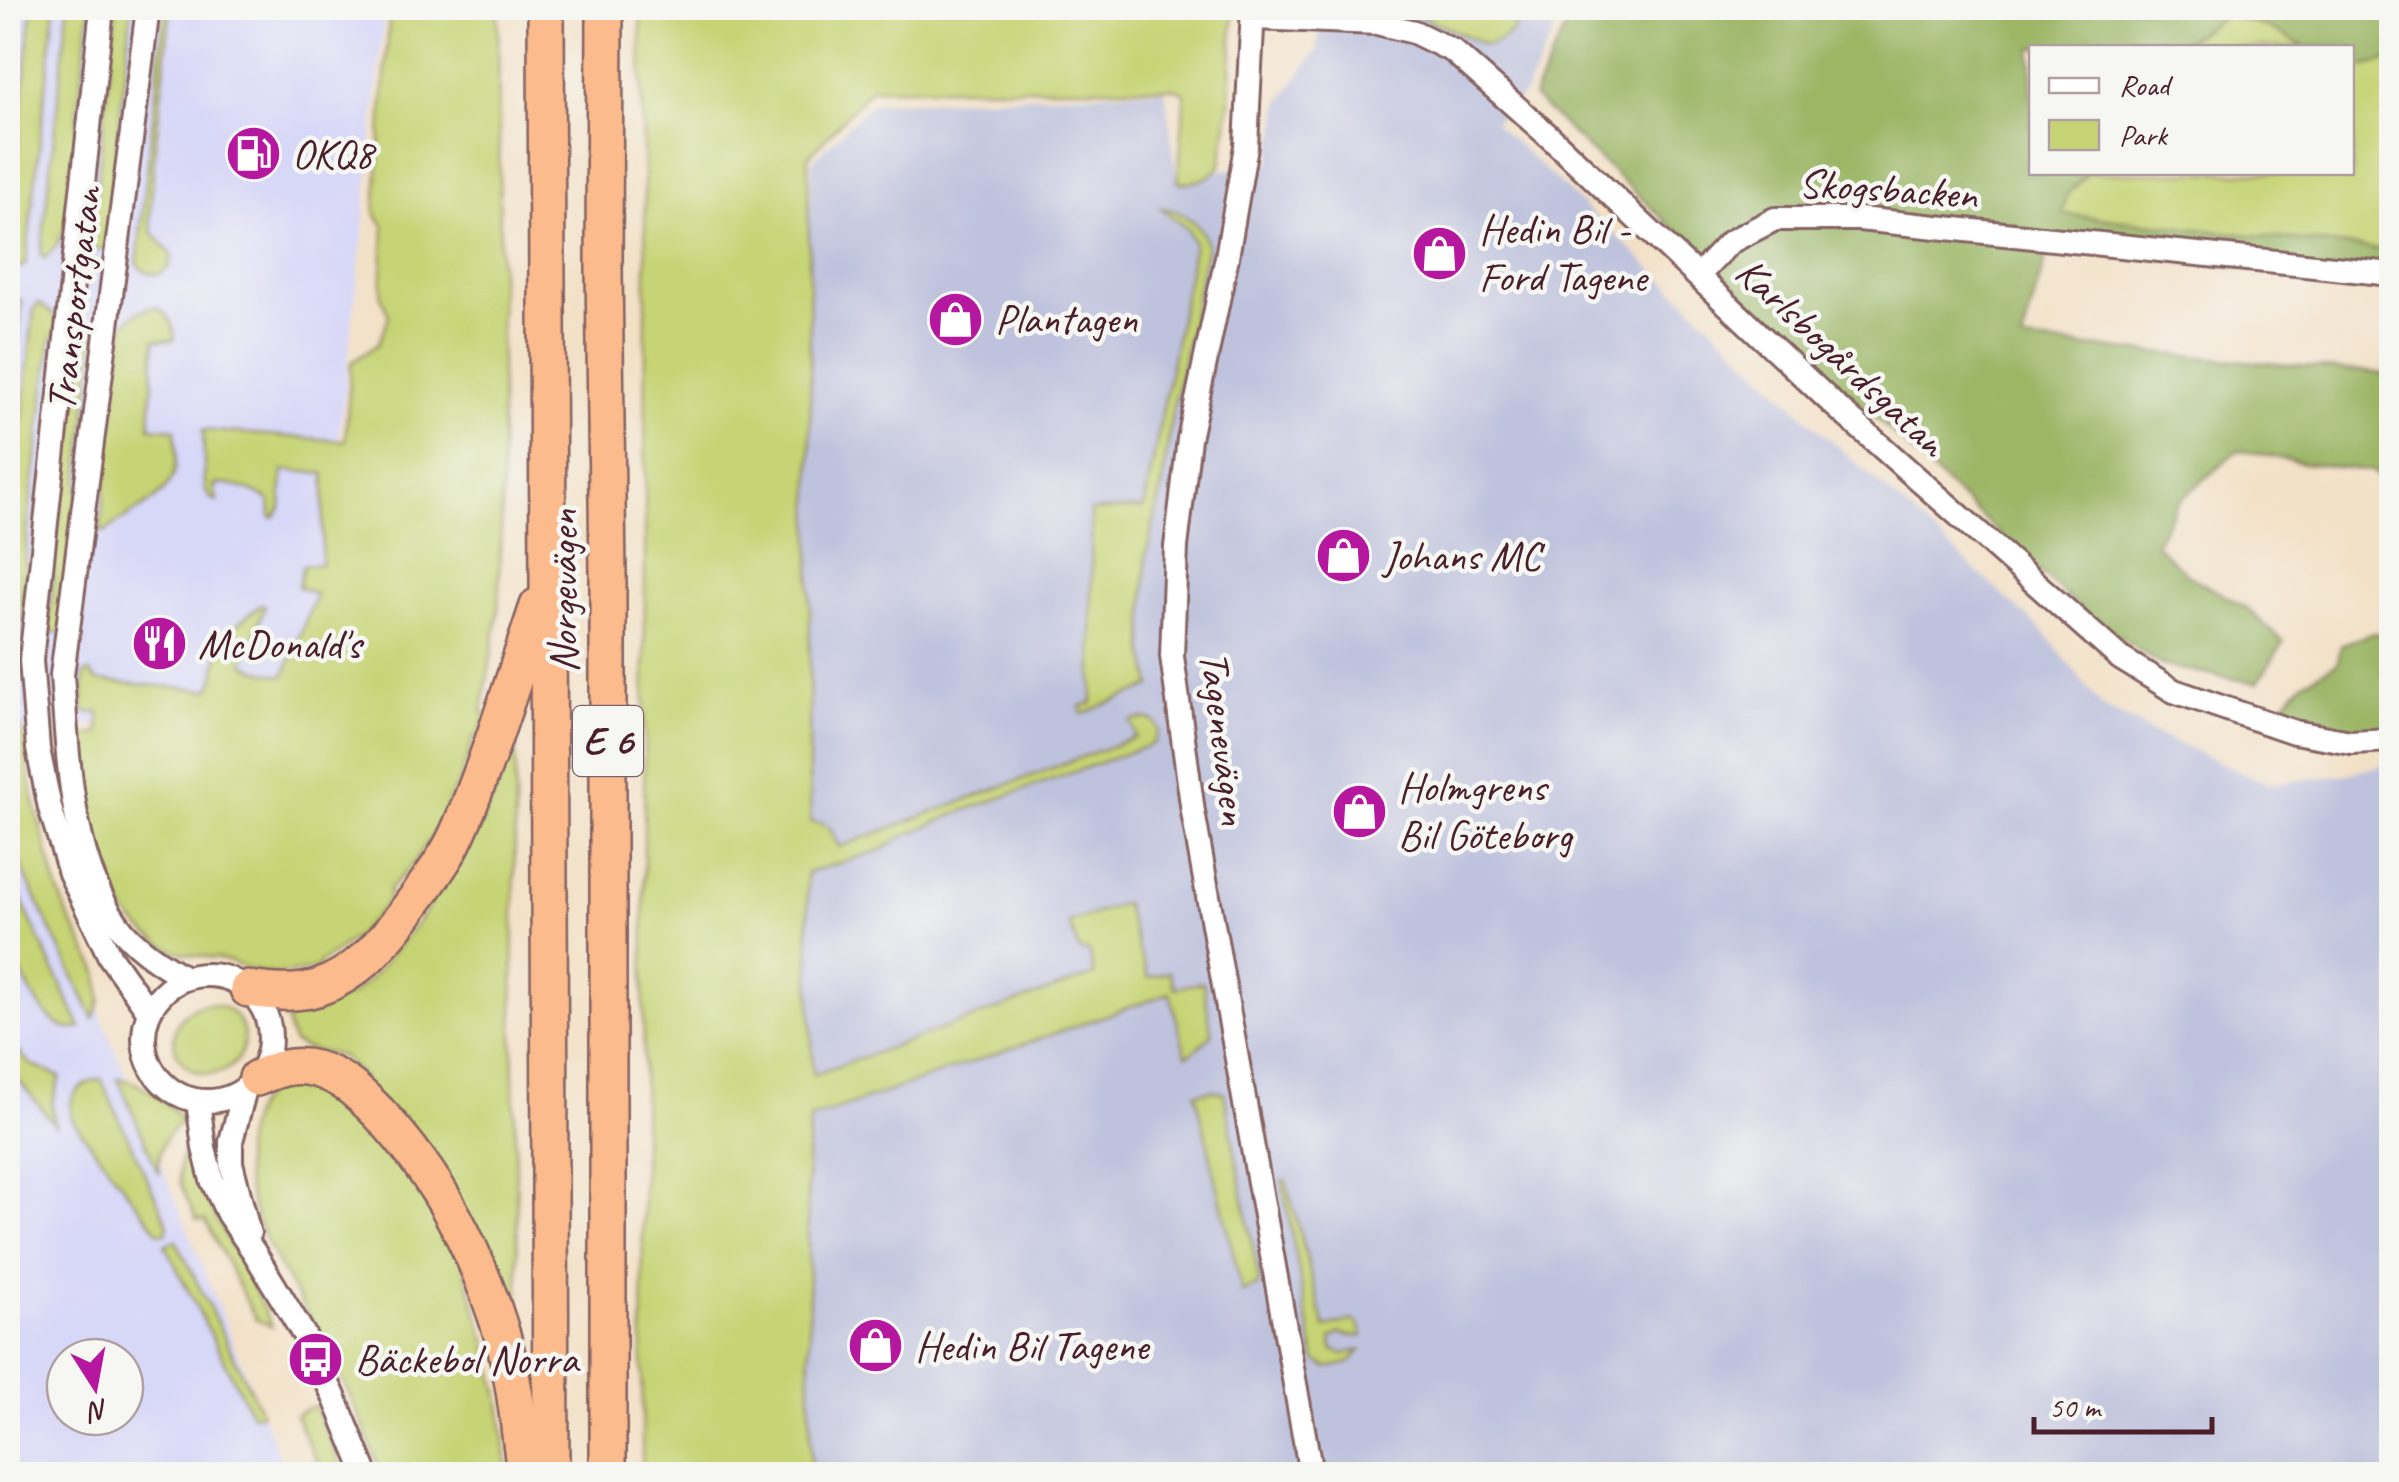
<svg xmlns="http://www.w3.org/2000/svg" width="2399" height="1482" font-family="Caveat,sans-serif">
<rect width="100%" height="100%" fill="#f6f6f2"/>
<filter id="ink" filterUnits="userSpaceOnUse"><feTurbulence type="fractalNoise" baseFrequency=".01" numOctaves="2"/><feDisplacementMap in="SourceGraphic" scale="20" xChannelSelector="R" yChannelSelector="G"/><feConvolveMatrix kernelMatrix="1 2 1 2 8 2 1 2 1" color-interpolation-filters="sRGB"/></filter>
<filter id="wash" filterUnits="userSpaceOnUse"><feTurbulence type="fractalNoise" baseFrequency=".0048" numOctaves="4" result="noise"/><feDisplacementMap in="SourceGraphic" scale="40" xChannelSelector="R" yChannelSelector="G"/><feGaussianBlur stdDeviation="2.25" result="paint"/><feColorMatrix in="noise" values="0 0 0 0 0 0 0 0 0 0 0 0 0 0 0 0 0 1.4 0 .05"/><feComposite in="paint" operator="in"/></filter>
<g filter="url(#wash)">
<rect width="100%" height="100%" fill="#f3e1c7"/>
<g fill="#d7d7f8" fill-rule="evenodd">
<path d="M 8,8 L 385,8 L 366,206 L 309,695 L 8,737 Z"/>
<path d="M 8,766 L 91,990 L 283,1466 L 283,1474 L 8,1474 ZM 65,1357 L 125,1357 L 125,1417 L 65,1417 Z"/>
</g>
<path fill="#bfc2dd" d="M 1322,8 L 1565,8 L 1526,92 L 1494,123 L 1677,292 L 1817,428 L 2043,631 L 2103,707 L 2165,738 L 2269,784 L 2348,774 L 2391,763 L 2391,1474 L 796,1474 L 801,515 L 812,161 L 872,103 L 1165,90 L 1177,177 L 1270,163 L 1281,101 L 1317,50 Z"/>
<g fill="#c6d475" stroke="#887a50" stroke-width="2.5">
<path d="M 32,8 L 55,8 L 26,262 L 25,265 L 18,268 L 8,259 L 8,238 Z"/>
<path d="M 68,8 L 90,8 L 65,228 L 57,245 L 45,258 L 41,255 Z"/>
<path d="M 116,8 L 132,8 L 106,241 L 103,250 L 90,249 Z"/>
<path d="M 165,8 L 171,8 L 154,158 L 150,220 L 153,233 L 172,255 C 171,278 148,280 137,263 Z"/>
<path d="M 390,8 L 498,8 L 502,502 L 498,615 L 482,711 L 486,714 L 480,734 L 474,737 L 462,774 L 433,835 L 409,869 L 391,887 L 387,901 L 380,911 L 359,933 L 336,952 L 319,963 L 320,967 C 298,973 275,977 253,970 C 243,967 234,962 224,960 C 204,955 184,957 165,946 C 111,915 96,862 87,804 C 84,781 78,760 82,736 L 99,734 L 99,713 L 83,712 L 84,674 L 90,672 L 96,680 L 101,681 L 208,690 C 220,676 214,659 222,644 C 229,629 250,614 262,604 L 265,606 L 243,664 L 263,672 L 284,676 L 316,594 L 298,587 L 303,565 L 321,564 L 325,474 L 283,470 L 281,508 L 275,517 L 271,518 L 270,501 C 256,491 230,482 214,485 L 217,501 C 209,500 207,494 205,487 L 203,430 L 345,441 L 351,363 L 378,344 L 389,316 L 381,297 L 384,225 L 375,213 Z"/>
<path d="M 640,8 L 1233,8 L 1230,103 L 1221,165 C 1212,178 1194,185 1178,182 L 1185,93 L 1174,88 L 872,88 L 808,157 L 811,458 L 809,770 L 811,822 C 833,824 830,830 839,847 L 1136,737 L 1131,721 C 1143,718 1155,716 1159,731 L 1153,744 L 958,813 L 902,837 L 882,850 L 807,873 L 813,1075 L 1094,975 L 1089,952 L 1079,950 L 1069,923 L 1124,903 L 1148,978 L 1169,972 L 1175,988 L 1203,982 L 1212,1035 L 1193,1052 L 1186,1055 L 1170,993 L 810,1119 L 807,1161 L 811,1474 L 642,1474 L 646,263 Z"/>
<path d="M 1382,8 L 1525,8 C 1518,26 1507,42 1486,45 L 1420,16 Z"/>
<path d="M 2226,15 L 2264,26 L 2306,47 L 2175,48 Z"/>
<path d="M 2391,60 L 2391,251 L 2061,214 L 2067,195 L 2087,173 L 2352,172 L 2352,69 Z"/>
<path d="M 1161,208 C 1183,210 1202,224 1207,246 L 1172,413 L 1162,488 L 1146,556 L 1144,648 L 1152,686 L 1082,714 L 1081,706 L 1093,703 L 1091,511 L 1144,508 L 1194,244 L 1187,229 Z"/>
<path d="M 8,299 L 19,299 L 22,301 L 12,387 L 8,389 Z"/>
<path d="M 39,303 L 57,317 L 58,330 L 51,341 L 29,515 L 19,651 L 8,668 L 8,553 L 34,308 Z"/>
<path d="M 157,307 C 168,313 176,328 174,340 L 155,340 L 150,427 L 175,429 C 176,442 178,456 175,469 C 169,501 127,512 105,532 L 100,530 L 123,326 C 133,314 140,308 157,307 Z"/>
<path d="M 81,323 L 94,325 L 95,338 L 63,633 L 49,632 L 55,553 Z"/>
<path d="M 516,709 L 513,1034 L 519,1314 L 514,1313 L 507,1304 L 359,1073 L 341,1056 L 304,1048 L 294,1043 L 289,1032 L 284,1009 L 325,1003 L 352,995 L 373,976 L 418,922 L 477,833 L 504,772 Z"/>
<path d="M 8,716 L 17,721 L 23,732 L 33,798 L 56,884 L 68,916 L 98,972 L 101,999 L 94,1019 L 29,884 L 8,832 Z"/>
<path d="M 8,872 L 81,1028 C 74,1029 72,1030 65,1028 C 39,1019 13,961 8,935 C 5,915 7,892 8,872 Z"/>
<circle cx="209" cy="1039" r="35"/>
<path d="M 8,1040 L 30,1064 L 60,1077 L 52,1105 L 55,1125 L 8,1067 Z"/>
<path d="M 118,1078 C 144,1083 168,1100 182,1122 C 163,1134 157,1152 159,1174 Z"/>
<path d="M 101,1079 L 168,1224 L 166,1233 L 159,1233 L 73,1121 C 65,1098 78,1084 101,1079 Z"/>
<path d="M 297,1082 L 315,1085 L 337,1094 L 391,1145 L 460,1256 L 486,1341 L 500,1401 L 508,1474 L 381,1474 C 366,1432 348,1388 327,1348 C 293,1283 225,1201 249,1124 C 257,1096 269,1089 297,1082 Z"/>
<path d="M 1213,1090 L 1224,1093 L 1259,1279 L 1257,1286 L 1242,1292 L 1196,1093 Z"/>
<path d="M 191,1144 L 193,1146 C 188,1178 228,1239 244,1269 C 253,1288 263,1307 272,1326 L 256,1320 L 205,1220 L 197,1220 C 185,1195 167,1168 191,1144 Z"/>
<path d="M 1282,1180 L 1286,1180 L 1325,1328 L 1352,1320 L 1359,1324 L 1363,1336 L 1350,1336 L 1340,1333 L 1331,1339 L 1333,1350 L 1343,1354 L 1361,1350 L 1350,1363 L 1328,1368 L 1317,1361 L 1314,1355 Z"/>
<path d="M 176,1240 L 261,1411 L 261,1413 L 252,1415 L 165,1245 Z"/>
<path d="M 313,1406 L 314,1406 L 345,1474 L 323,1474 L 295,1415 Z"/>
</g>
<g fill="#9cb666" stroke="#736a48" stroke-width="2.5">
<path d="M 1575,8 L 2391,8 L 2391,60 L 2352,69 L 2352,48 L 2306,47 L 2264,26 L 2226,15 L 2175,47 L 2032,48 L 2032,172 L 2087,173 L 2067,195 L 2062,214 L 2391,251 L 2392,283 L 2049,246 L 2022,341 L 2391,374 L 2391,488 L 2372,471 L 2304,463 L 2238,450 L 2178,502 L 2155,544 L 2188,575 L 2245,607 L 2284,642 L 2257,683 L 2161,665 L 2083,612 L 1533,97 Z"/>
<path d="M 2374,633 L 2386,635 L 2391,641 L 2391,732 C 2368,736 2311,734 2292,717 C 2290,716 2285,705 2284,703 L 2304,682 L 2336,664 C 2341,658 2338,651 2342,644 Z"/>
</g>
</g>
<g filter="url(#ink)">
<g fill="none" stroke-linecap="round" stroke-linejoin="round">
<defs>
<g id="minor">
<path d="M 102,8 L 31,660 L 38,749 L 50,808 L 70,873 L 110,957 L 149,1012"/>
<path d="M 148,8 L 62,675 C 68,754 70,868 124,932 C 142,952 162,964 185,978"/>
<path d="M 1253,8 L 1246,146 L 1227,257 L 1189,439 L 1176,547 L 1172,656 L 1193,812 L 1311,1474"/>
<path d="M 1253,18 L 1377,23 L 1414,32 L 1453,51 L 1551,138 L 1832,403 L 2120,658 L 2174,691 L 2294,732 L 2351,742 L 2392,740"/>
<path d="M 1698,276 L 1730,242 L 1775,219 L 1859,219 L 2392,274"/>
<circle cx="207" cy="1038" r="63"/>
<path d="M 245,1089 L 231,1141 L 231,1163 L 249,1234"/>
<path d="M 198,1101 L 204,1148 L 212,1180 L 228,1214 L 254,1252 L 303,1333 L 333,1394 L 366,1474"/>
</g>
<g id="highway">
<path d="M 546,8 L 551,1474"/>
<path d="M 605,8 L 604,268 L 608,575 L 608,1474"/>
<path d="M 248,989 C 271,992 294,995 317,988 C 356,975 380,946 404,915 C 419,894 435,874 448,852 C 462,828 471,800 481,774 C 502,718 519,662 538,606"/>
<path d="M 257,1078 C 276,1069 294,1063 316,1069 C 342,1076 360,1094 378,1112 C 440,1178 477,1252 503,1338 C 515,1382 519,1429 525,1474"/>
</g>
</defs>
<use href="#minor" stroke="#856362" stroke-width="28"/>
<use href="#highway" stroke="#856362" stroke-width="40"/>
<use href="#minor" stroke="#fff" stroke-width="22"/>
<use href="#highway" stroke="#fbbb8c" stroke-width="35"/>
</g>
</g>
<defs>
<symbol id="fuel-disc" viewBox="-11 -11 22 22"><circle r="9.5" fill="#b5179e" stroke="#f6f6f2"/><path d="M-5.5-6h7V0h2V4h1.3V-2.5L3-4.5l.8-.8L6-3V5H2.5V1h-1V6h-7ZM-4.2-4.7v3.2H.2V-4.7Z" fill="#fff"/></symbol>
<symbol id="shop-disc" viewBox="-11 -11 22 22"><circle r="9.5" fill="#b5179e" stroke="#f6f6f2"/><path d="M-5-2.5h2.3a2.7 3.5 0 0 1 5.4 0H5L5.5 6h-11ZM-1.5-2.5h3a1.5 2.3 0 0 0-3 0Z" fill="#fff"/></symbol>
<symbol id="restaurant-disc" viewBox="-11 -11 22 22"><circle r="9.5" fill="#b5179e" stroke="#f6f6f2"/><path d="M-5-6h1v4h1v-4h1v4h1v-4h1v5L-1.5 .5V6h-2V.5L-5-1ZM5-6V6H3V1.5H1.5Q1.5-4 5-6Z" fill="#fff"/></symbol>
<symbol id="bus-disc" viewBox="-11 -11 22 22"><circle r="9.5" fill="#b5179e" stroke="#f6f6f2"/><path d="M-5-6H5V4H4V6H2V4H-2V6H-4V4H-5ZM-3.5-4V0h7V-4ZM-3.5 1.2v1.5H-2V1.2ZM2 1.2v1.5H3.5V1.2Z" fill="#fff"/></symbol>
</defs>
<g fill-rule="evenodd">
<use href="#fuel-disc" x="222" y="122" width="63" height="63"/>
<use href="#shop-disc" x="1408" y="222" width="63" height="63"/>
<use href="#shop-disc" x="924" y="288" width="63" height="63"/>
<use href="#shop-disc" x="1312" y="524" width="63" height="63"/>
<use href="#restaurant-disc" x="128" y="612" width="63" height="63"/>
<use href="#shop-disc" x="1328" y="780" width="63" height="63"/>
<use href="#shop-disc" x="844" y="1314" width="63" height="63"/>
<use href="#bus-disc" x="284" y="1328" width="63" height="63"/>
</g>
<g text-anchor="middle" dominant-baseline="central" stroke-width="9" stroke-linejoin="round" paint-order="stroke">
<rect fill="#f6f6f2" stroke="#7e6067" stroke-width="2.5" x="573" y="706" width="70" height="70" rx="8"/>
<g font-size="40" font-weight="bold" fill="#4a1f2b">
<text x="608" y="741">E 6</text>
</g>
<g font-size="42" fill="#4a1f2b" stroke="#f6f6f2" text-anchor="start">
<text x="292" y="154">OKQ8</text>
<text x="1479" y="229">Hedin Bil -<tspan x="1479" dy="48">Ford Tagene</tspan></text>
<text x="995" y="319">Plantagen</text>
<text x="1383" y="556">Johans MC</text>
<text x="198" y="644">McDonald's</text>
<text x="1398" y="787">Holmgrens<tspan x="1398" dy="48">Bil Göteborg</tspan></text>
<text x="915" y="1346">Hedin Bil Tagene</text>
<text x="355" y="1359">Bäckebol Norra</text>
</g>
<g font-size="42" fill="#4a1f2b" stroke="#f6f6f2">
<text transform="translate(1888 189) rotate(4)">Skogsbacken</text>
<text transform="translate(74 299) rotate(-83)">Transportgatan</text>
<text transform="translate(1841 357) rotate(43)">Karlsbogårdsgatan</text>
<text transform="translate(563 591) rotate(-90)">Norgevägen</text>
<text transform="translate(1224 738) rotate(83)">Tagenevägen</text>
</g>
</g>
<rect width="2399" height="1482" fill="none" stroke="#f6f6f2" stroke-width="40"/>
<rect x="2029" y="45" width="325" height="130" fill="#f6f6f2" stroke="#b1a0a2" stroke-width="2.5"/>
<rect x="2049" y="78" width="50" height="15" fill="#ffffff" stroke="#b1a0a2" stroke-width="2.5"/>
<text x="2119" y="95" font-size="30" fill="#4a1f2b">Road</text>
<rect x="2049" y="120" width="50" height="30" fill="#c6d475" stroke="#b1a0a2" stroke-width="2.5"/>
<text x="2119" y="145" font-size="30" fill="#4a1f2b">Park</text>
<g transform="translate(95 1387) rotate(169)"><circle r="48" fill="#f6f6f2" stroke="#b1a0a2" stroke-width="2.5"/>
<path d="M0-8L18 38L0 25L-18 38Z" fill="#b5179e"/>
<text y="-15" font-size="28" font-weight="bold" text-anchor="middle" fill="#4a1f2b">N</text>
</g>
<path d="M2034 1417v15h178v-15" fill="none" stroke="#4a1f2b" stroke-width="5"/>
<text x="2049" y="1417" font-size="30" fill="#4a1f2b" stroke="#f6f6f2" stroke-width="8" paint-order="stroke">50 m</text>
</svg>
